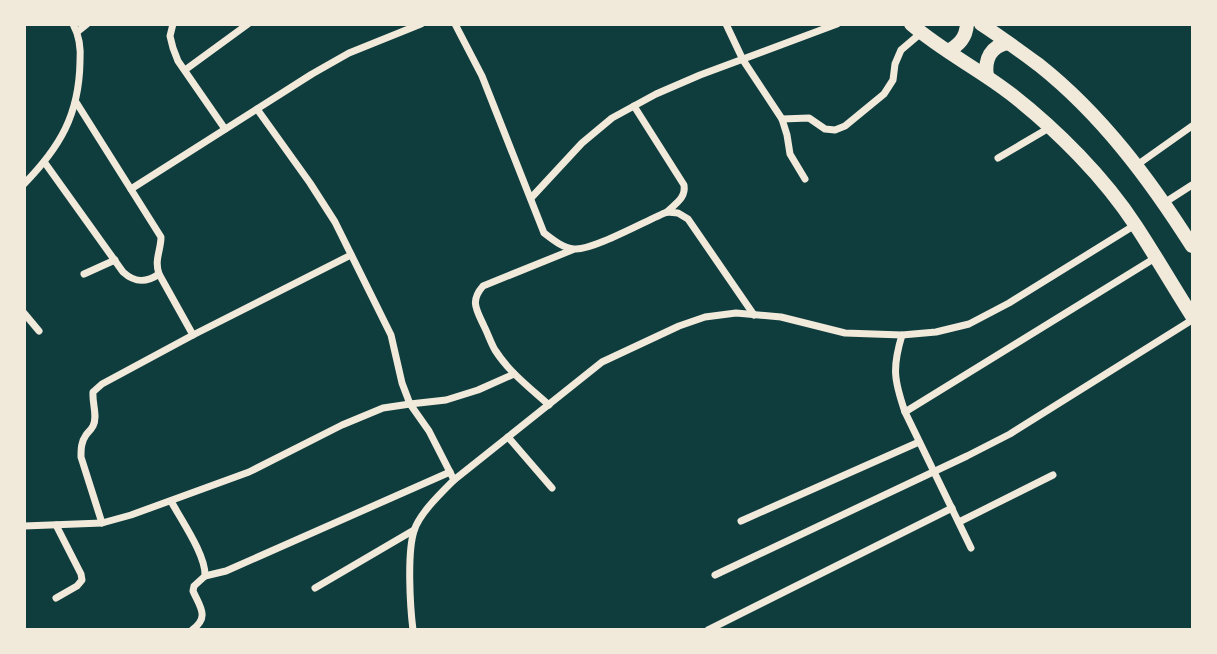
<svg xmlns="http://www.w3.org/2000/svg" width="1217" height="654" font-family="Inter,sans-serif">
<rect width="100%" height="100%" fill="#0f3d3e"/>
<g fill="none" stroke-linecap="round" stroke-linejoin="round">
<g stroke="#f1e9da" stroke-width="7">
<path d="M 173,24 L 170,36 L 173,48 L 178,61 L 225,129"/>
<path d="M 455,24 L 482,76 L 544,233 C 553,240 563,248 574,249 C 592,251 647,220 667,212 L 678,213 L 688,219 L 754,315"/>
<path d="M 726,24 L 743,60 L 782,119 L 787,135 L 790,154 L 805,179"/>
<path d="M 77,32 L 87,24"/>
<path d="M 185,70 L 248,24"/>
<path d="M 76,102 L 161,237 C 161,250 154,260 159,274 L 193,335"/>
<path d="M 634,106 L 684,185 C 686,198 676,203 667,212"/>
<path d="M 257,109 L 310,183 L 335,222 L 391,335 L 402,383 L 410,404 L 429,431 L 454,480"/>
<path d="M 782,119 L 809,118 L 825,129 L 835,130 L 845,126 L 884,94 L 893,80 L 895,64 L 901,50 L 921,33"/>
<path d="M 998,158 L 1049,128"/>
<path d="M 45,163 L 123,272 C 135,283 146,283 159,274"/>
<path d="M 1137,165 L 1192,126"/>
<path d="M 24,184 C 60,147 79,115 80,62 C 81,49 79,35 73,24"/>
<path d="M 131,189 L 312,74 L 349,53 L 421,24"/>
<path d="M 531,198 L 582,143 L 612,118 L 656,94 L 700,75 L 837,24"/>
<path d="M 1164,203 L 1192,185"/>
<path d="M 84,274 L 115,260"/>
<path d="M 24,313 L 39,331"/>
<path d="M 902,335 C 892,368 894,380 905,412 L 971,548"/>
<path d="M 549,405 C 530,388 509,372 495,350 C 491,343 488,334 484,326 C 476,309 470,301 483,286 L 572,250"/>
<path d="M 905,412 L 1155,258"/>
<path d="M 508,437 L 552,488"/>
<path d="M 171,501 C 181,520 206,555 205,576 L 194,586 L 193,591 C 200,607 210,617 192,630"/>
<path d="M 741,521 L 919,442"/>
<path d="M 959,522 L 1053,475"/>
<path d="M 102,523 L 81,457 C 81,449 81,442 86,435 C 88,432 91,430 93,426 C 98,417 92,403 93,392 L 102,384 L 193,335 L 351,255"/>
<path d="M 24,526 L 102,523 L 131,515 L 249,472 L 342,425 L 383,408 L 410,404 L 446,400 L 478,390 L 514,374"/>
<path d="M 715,575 L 967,456 L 1010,434 L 1192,320"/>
<path d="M 205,576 L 226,571 L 450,472"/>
<path d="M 315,588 L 414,530"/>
<path d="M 56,598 L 77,586 L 82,580 L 81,574 L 56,525"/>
<path d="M 413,630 C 410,606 407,553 414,531 C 419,514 441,493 454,480 L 602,362 L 679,326 L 705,317 L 736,313 L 781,317 L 845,333 L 902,335 L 936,332 L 969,324 L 1009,303 L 1135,225"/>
<path d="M 708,630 L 952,508"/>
</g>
<g stroke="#f1e9da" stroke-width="14">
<path d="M 911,24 C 942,51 979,69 1011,94 C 1057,130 1104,177 1136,226 C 1155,255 1173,286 1192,316"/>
<path d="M 981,24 C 1001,37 1020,51 1039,65 C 1102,115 1150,180 1192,246"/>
<path d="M 948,51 C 959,45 966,38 967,24"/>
<path d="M 987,76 C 984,59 991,46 1008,43"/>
</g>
</g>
<rect width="1217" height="654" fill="none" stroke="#f1e9da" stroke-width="52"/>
</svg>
